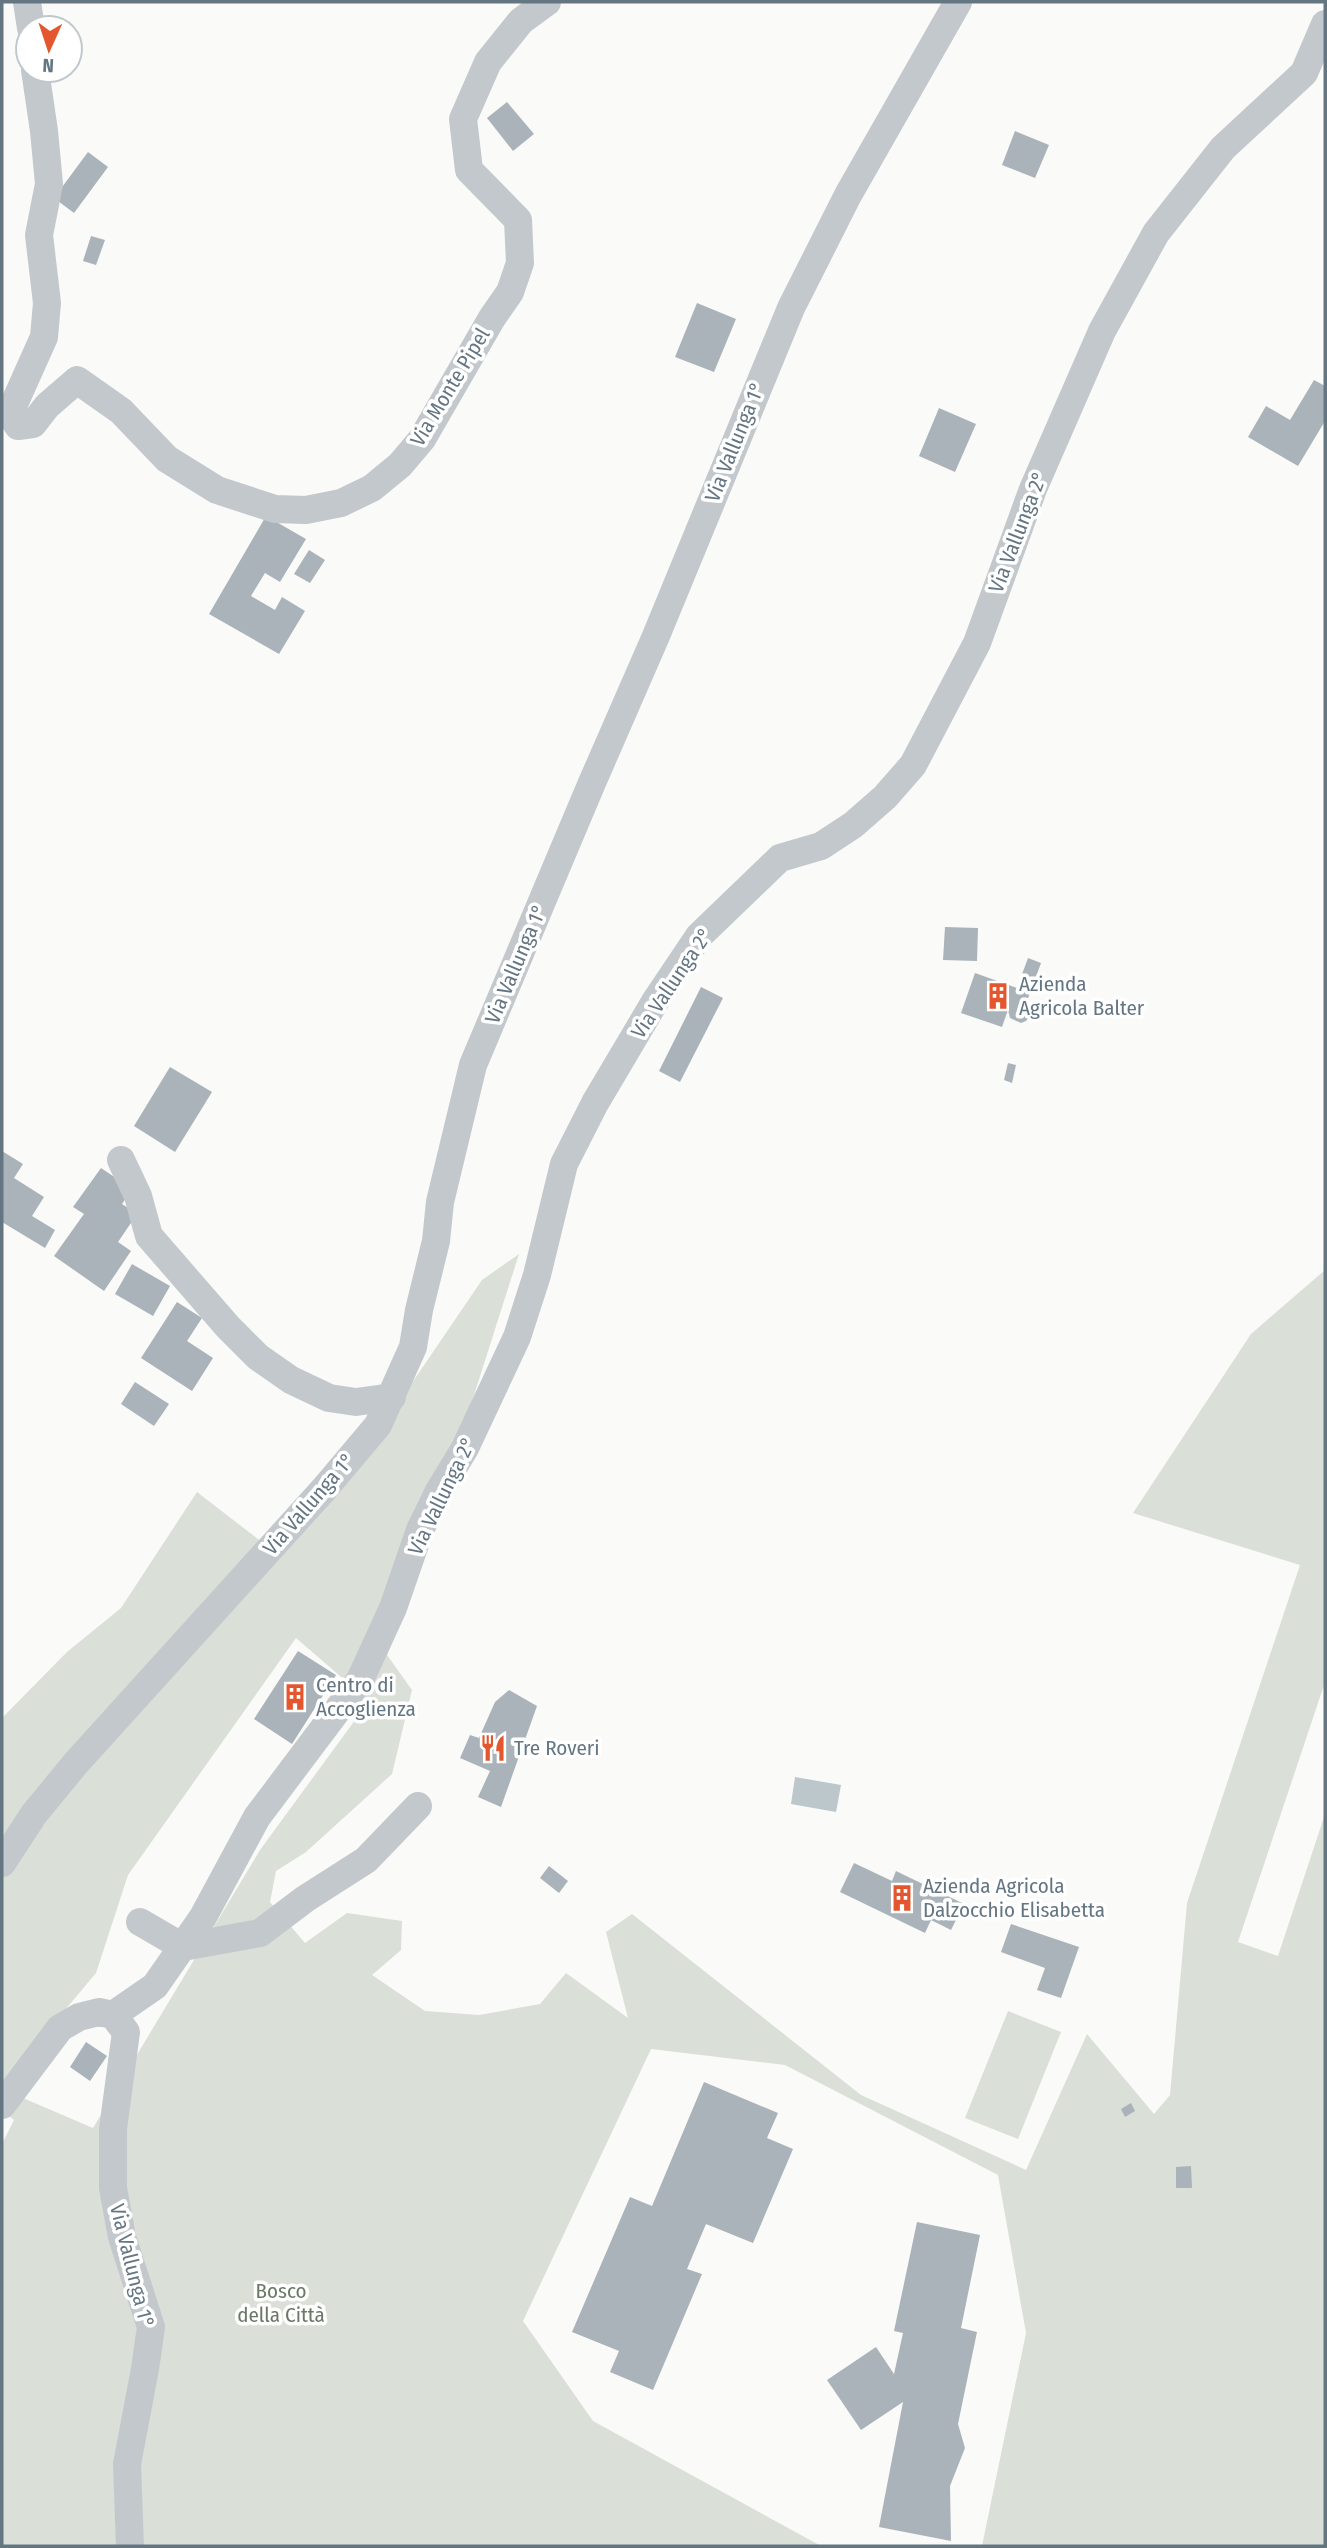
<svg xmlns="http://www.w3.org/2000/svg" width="1327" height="2548" font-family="'Fira Sans Condensed',sans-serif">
<rect width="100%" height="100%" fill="#fafaf8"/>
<g fill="#dadfd7">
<path d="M 519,1254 L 408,1602 L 387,1655 L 412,1690 L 392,1774 L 306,1852 L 276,1871 L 270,1902 L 305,1943 L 347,1913 L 402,1921 L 401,1950 L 372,1975 L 425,2011 L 479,2015 L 540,2004 L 566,1973 L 628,2018 L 606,1932 L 632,1914 L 861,2095 L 1026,2170 L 1087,2034 L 1154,2114 L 1170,2095 L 1187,1903 L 1300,1565 L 1133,1513 L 1251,1334 L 1325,1270 L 1325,1682 L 1238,1942 L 1278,1956 L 1325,1814 L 1325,2546 L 982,2546 L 1026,2333 L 998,2175 L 785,2065 L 651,2049 L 523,2321 L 593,2421 L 821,2546 L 2,2546 L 2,2144 L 14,2120 L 2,2110 L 2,2089 L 93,2128 L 260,1850 L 369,1701 L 296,1638 L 128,1875 L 96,1973 L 2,2085 L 2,1718 L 67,1652 L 121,1608 L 197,1492 L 276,1553 L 382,1427 L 482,1280 Z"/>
<path d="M 1008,2011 L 1061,2032 L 1018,2139 L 965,2118 Z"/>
</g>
<path fill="#bbc7cb" d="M 795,1777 L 841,1785 L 836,1812 L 791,1804 Z"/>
<g fill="#aab3b9">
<path d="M 507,102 L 534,134 L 513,151 L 487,118 Z"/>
<path d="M 1015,131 L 1049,145 L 1035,178 L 1002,165 Z"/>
<path d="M 88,152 L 108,167 L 74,213 L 54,198 Z"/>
<path d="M 91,236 L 105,240 L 96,265 L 83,261 Z"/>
<path d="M 697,303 L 736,319 L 714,372 L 675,357 Z"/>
<path d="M 1314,380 L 1325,386 L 1325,421 L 1298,466 L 1248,437 L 1266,406 L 1290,420 Z"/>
<path d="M 939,408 L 976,424 L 955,472 L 919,456 Z"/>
<path d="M 266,516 L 306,539 L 280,582 L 265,573 L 251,596 L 275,610 L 282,597 L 305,611 L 279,654 L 209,614 Z"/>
<path d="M 309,550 L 325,560 L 310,583 L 294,574 Z"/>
<path d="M 945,927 L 978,928 L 977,961 L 943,960 Z"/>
<path d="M 1028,958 L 1041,963 L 1026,1004 L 1030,1008 L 1030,1016 L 1026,1021 L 1021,1023 L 1010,1018 L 1008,1010 L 1002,1027 L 961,1013 L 975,973 L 1017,988 Z"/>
<path d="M 701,987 L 723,998 L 680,1082 L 659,1071 Z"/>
<path d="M 1008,1063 L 1016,1065 L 1012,1083 L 1004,1080 Z"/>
<path d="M 170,1067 L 212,1092 L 175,1152 L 134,1126 Z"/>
<path d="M 2,1151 L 23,1164 L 14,1178 L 44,1197 L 32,1216 L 55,1230 L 45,1248 L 2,1222 Z"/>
<path d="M 101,1168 L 132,1189 L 122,1204 L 137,1214 L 118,1242 L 131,1251 L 104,1291 L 54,1256 L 84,1214 L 73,1207 Z"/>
<path d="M 132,1264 L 170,1286 L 153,1316 L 115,1294 Z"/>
<path d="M 177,1302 L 202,1318 L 187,1341 L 213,1358 L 192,1391 L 141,1358 Z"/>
<path d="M 135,1382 L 169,1404 L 154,1426 L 121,1404 Z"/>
<path d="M 298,1651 L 336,1675 L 292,1744 L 254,1719 Z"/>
<path d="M 509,1690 L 537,1706 L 501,1807 L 478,1797 L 490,1771 L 460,1758 L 470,1735 L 479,1738 L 495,1702 Z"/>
<path d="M 854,1863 L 892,1881 L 896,1871 L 964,1904 L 951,1930 L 931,1920 L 925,1933 L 840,1892 Z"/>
<path d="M 549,1866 L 568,1881 L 559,1893 L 540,1878 Z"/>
<path d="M 1011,1924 L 1079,1947 L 1061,1998 L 1037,1990 L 1045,1968 L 1001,1952 Z"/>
<path d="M 86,2042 L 107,2056 L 90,2081 L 70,2067 Z"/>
<path d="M 704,2082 L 778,2113 L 767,2138 L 793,2149 L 753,2243 L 706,2224 L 687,2269 L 702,2274 L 653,2390 L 610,2372 L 619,2351 L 572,2332 L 630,2197 L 652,2206 Z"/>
<path d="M 1131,2103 L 1135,2111 L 1125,2117 L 1121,2109 Z"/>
<path d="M 1191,2166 L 1192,2188 L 1176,2188 L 1176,2167 Z"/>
<path d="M 917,2222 L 980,2235 L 961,2328 L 977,2332 L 958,2424 L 965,2448 L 950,2486 L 951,2541 L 879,2527 L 903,2402 L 861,2430 L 827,2380 L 876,2347 L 894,2374 L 903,2333 L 894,2331 Z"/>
</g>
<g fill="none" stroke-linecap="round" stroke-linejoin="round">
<g stroke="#c3c8cc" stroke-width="28">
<path d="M 27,2 L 31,28"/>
<path d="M 35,70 L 44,131 L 49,184 L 39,235 L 47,303 L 44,337 L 10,413 L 18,426 L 33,424 L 47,406 L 77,380 L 121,411 L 167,459 L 217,490 L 275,509 L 306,510 L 341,503 L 372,488 L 400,465 L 422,439 L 492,318 L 510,292 L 520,263 L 518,220 L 469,170 L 463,119 L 488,62 L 521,21 L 547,2"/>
<path d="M 121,1160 L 138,1196 L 149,1236 L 228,1327 L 258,1357 L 291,1380 L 329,1398 L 356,1402 L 392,1397"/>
<path d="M 2,1863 L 34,1814 L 76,1763 L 325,1488 L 378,1425 L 413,1347 L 419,1310 L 436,1241 L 440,1202 L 473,1065 L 591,785 L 656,636 L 791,308 L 848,195 L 958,2"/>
<path d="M 140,1922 L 183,1947 L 260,1933 L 305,1899 L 366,1860 L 418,1806"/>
<path d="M 113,2015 L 155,1986 L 203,1917 L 257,1817 L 360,1680 L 393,1608 L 420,1530 L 439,1491 L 465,1448 L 517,1337 L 537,1275 L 564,1164 L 595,1103 L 656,1000 L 699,936 L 780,858 L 821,846 L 853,825 L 885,797 L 913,765 L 977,643 L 1033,489 L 1102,331 L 1156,233 L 1223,148 L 1304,73 L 1325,24"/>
<path d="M 2,2105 L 60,2028 L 79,2017 L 99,2012 L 113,2015 L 126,2032 L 113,2129 L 113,2188 L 122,2237 L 151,2327 L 145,2369 L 127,2464 L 130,2546"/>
</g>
</g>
<defs>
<symbol id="building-bare" viewBox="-9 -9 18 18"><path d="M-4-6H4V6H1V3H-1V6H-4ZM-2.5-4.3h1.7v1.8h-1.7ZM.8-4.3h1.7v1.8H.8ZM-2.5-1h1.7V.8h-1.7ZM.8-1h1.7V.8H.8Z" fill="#e4572e" stroke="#fff" stroke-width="2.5" paint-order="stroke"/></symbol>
<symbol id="restaurant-bare" viewBox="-9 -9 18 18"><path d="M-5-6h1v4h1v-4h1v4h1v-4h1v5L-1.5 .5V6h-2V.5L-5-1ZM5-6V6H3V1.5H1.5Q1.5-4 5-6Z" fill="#e4572e" stroke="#fff" stroke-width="2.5" paint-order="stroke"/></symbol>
</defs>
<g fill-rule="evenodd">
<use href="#building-bare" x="979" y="977" width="38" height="38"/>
<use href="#building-bare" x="276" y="1678" width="38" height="38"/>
<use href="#restaurant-bare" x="474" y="1729" width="38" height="38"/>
<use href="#building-bare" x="883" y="1879" width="38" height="38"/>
</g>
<g text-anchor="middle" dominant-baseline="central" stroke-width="7" stroke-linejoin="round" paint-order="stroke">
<g font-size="21" fill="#657683" stroke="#fff">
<text transform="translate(450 387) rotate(-59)">Via Monte Pipel</text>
<text transform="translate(735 442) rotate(-68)">Via Vallunga 1°</text>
<text transform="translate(1018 532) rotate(-69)">Via Vallunga 2°</text>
<text transform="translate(516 964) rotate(-67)">Via Vallunga 1°</text>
<text transform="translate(672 983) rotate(-56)">Via Vallunga 2°</text>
<text transform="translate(442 1496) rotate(-64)">Via Vallunga 2°</text>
<text transform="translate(309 1504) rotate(-49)">Via Vallunga 1°</text>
<text transform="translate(132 2266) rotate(76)">Via Vallunga 1°</text>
</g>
<g font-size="21" fill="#657683" stroke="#fff" text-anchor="start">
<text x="1019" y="984">Azienda<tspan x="1019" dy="24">Agricola Balter</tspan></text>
<text x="316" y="1685">Centro di<tspan x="316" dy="24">Accoglienza</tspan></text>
<text x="514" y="1748">Tre Roveri</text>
<text x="923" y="1886">Azienda Agricola<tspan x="923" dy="24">Dalzocchio Elisabetta</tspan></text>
</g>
<g font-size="21" fill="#687a64" stroke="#fff">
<text x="281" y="2291">Bosco<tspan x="281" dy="24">della Città</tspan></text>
</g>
</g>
<rect width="1327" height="2548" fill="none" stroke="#657683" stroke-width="7"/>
<g transform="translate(49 49) rotate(183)"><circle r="33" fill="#ffffff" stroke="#c1c8cd" stroke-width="2"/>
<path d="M0-5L12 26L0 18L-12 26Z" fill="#e4572e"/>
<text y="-10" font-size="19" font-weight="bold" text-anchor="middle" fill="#657683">N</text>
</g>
</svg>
